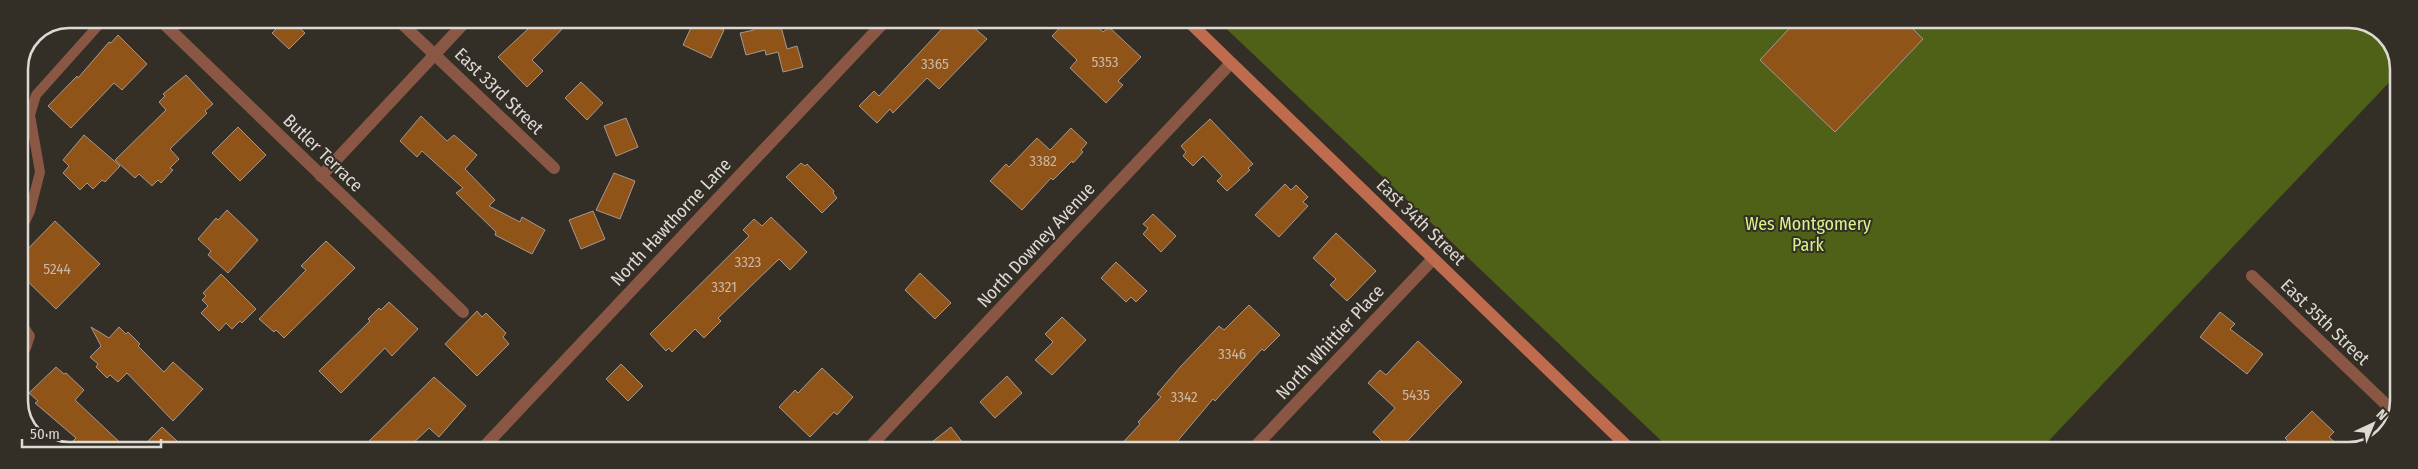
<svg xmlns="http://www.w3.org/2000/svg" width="2418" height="469" font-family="'Fira Sans Condensed',sans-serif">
<rect width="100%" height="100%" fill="#332e26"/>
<path fill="#4f6017" d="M 1216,19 L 2359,20 C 2381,33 2399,42 2399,72 L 2040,450 L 1671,450 Z"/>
<g fill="#905318" stroke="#a39992">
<path d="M 286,19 L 290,19 L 305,33 L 289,49 L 272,33 Z"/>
<path d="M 519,19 L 572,19 L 532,60 L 543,71 L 527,87 L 498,57 L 529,28 Z"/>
<path d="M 695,19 L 724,30 L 711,58 L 683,45 Z"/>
<path d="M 769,19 L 779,19 L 787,49 L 797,46 L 803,67 L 783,72 L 778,52 L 766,55 L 765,50 L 746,55 L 740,33 L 754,30 L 753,23 Z"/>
<path d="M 951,19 L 964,19 L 987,39 L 939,89 L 927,78 L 893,113 L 890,109 L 877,123 L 859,106 L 874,91 L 879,96 Z"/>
<path d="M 1068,19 L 1089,19 L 1103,32 L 1109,27 L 1141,57 L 1118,81 L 1123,85 L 1106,103 L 1070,68 L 1077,60 L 1052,36 Z"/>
<path d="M 1798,19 L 1903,19 L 1923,39 L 1835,132 L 1760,60 Z"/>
<path d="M 118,35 L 147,64 L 122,90 L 114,83 L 71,128 L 48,106 L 77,76 L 78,78 L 109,42 L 111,43 Z"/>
<path d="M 186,75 L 213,104 L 205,111 L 207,113 L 170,149 L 179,159 L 170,168 L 173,170 L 161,183 L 158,180 L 152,186 L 139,174 L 135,178 L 115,160 L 166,110 L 159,102 L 165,96 L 163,94 Z"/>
<path d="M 581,82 L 603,103 L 587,120 L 565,98 Z"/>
<path d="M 421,116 L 447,141 L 454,135 L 477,155 L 465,169 L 495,200 L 489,206 L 520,222 L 522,217 L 545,230 L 532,254 L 495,235 L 496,232 L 456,193 L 463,188 L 422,151 L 417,157 L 400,141 Z"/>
<path d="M 626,118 L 638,147 L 616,156 L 604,126 Z"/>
<path d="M 1210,119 L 1253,164 L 1248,168 L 1250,170 L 1227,191 L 1217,181 L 1222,176 L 1203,156 L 1193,166 L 1183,156 L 1186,152 L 1181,146 Z"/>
<path d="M 238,127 L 266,155 L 240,181 L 212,153 Z"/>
<path d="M 1071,128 L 1087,143 L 1081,150 L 1083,152 L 1073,163 L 1072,161 L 1053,180 L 1051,178 L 1022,210 L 990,181 L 1006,164 L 1009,167 L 1037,138 L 1050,150 Z"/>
<path d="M 84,135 L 120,166 L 105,182 L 102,180 L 93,189 L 87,183 L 80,190 L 63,173 L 69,166 L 63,160 Z"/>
<path d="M 801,163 L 805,166 L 807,164 L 834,191 L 833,193 L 837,198 L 822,213 L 786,177 Z"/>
<path d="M 614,173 L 635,181 L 620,219 L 596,210 Z"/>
<path d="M 1285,184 L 1291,190 L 1296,185 L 1308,197 L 1303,202 L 1308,206 L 1279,237 L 1255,215 Z"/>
<path d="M 227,210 L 258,240 L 228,273 L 208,255 L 211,251 L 198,239 L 216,218 L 218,220 Z"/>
<path d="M 593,211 L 605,239 L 581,249 L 569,220 Z"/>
<path d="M 1153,214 L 1176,236 L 1161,252 L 1143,234 L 1148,228 L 1143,224 Z"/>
<path d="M 771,217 L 807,252 L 790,270 L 779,259 L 718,318 L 721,321 L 704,338 L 695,329 L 672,352 L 669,348 L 666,351 L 650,334 L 749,236 L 743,230 L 754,219 L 762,226 Z"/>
<path d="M 55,221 L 100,264 L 56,309 L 19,273 L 19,258 Z"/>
<path d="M 1336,233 L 1376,271 L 1347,301 L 1330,285 L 1336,279 L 1313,258 Z"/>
<path d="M 326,241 L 355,268 L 284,338 L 276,330 L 274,332 L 259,319 L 306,270 L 301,266 Z"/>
<path d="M 1116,262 L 1147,291 L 1136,302 L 1131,297 L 1126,302 L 1101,278 Z"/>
<path d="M 920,273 L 951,303 L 935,319 L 905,290 Z"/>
<path d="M 221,274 L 256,309 L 242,323 L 240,321 L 232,329 L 226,323 L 219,331 L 201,313 L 208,306 L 202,300 L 206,296 L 203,293 Z"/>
<path d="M 389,302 L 418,329 L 392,356 L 385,348 L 341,393 L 319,371 L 370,321 L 368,319 L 379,308 L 381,310 Z"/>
<path d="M 1249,305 L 1280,335 L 1264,351 L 1262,349 L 1215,401 L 1213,399 L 1170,450 L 1116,450 L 1140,424 L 1138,422 L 1161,397 L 1157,394 L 1181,366 L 1219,326 L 1224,330 Z"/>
<path d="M 477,311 L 482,317 L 486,313 L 506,333 L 503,337 L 509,344 L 477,376 L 445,344 Z"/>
<path d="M 2220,312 L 2235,324 L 2230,329 L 2263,354 L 2247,374 L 2200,337 Z"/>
<path d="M 1062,317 L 1086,340 L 1052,375 L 1035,360 L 1053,342 L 1045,334 Z"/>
<path d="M 91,327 L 109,338 L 119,327 L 126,334 L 128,332 L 140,344 L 138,346 L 164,372 L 173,362 L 203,389 L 173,421 L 127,373 L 118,382 L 110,375 L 107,378 L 96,367 L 98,364 L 90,357 L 101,346 Z"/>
<path d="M 1418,341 L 1462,382 L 1399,450 L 1391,450 L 1373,432 L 1395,408 L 1368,383 L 1380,370 L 1386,375 Z"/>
<path d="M 621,364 L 643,386 L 628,401 L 606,379 Z"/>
<path d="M 56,367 L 64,374 L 66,373 L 84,390 L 75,400 L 127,449 L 65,449 L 76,438 L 35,403 L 38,401 L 29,393 Z"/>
<path d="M 822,368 L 853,397 L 837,415 L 834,412 L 810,437 L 779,407 L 795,390 L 798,393 Z"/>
<path d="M 1007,376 L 1022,393 L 995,418 L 980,402 Z"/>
<path d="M 434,377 L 466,406 L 439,437 L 429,428 L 407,449 L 361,449 Z"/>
<path d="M 2312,411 L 2334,432 L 2329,437 L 2343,450 L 2298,450 L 2285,438 Z"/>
<path d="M 162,427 L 177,441 L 169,449 L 140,449 Z"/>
<path d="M 951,427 L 968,450 L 922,450 Z"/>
</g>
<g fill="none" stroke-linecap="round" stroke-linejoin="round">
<g stroke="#8b5745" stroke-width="10">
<path d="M 19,234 L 30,211 L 40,172 L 30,115 L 36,95 L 104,19"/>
<path d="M 19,320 L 30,336 L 26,348 L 19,355"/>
</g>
<g stroke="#8b5745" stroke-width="12">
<path d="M 159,19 L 463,312"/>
<path d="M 397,19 L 554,168"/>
<path d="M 321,176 L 468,19"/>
<path d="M 2252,276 L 2396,414"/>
<path d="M 481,450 L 887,19"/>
<path d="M 867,450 L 1231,63"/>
<path d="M 1252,450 L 1433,259"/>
</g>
<path stroke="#be6b4e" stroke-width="12" d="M 1186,19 L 1631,450"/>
</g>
<g text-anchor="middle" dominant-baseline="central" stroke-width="4" stroke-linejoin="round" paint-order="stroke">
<g font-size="15" fill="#cab8a5">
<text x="1105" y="62">5353</text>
<text x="935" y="64">3365</text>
<text x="1043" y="161">3382</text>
<text x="748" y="262">3323</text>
<text x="57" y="269">5244</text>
<text x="724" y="287">3321</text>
<text x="1232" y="354">3346</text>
<text x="1416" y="395">5435</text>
<text x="1184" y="397">3342</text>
</g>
<g font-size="18" fill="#dddad4" stroke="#332e26">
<text transform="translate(499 91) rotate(44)">East 33rd Street</text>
<text transform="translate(323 153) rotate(44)">Butler Terrace</text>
<text transform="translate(671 222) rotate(-47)">North Hawthorne Lane</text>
<text transform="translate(1421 222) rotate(44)">East 34th Street</text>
<text transform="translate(1036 245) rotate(-47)">North Downey Avenue</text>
<text transform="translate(2325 322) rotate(44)">East 35th Street</text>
<text transform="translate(1330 342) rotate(-47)">North Whittier Place</text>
</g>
<g font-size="18" fill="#d5f388" stroke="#332e26">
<text x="1808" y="224">Wes Montgomery<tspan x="1808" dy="21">Park</tspan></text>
</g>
</g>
<path d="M0 0H2418V469H0ZM69 28H2349A41 41 0 0 1 2390 69V401A41 41 0 0 1 2349 442H69A41 41 0 0 1 28 401V69A41 41 0 0 1 69 28Z" fill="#332e26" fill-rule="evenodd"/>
<path fill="none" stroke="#dddad4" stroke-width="2.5" d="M69 28H2349A41 41 0 0 1 2390 69V401A41 41 0 0 1 2349 442H69A41 41 0 0 1 28 401V69A41 41 0 0 1 69 28Z"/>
<g transform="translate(2373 424) rotate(44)" stroke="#332e26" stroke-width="4" paint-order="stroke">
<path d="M0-4L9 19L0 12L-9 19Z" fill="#dddad4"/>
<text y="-8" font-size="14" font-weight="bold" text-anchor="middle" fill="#dddad4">N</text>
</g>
<path d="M22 439v8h139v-8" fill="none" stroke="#dddad4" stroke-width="2.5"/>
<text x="30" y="439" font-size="15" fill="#dddad4" stroke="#332e26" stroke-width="4" paint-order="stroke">50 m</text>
</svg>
